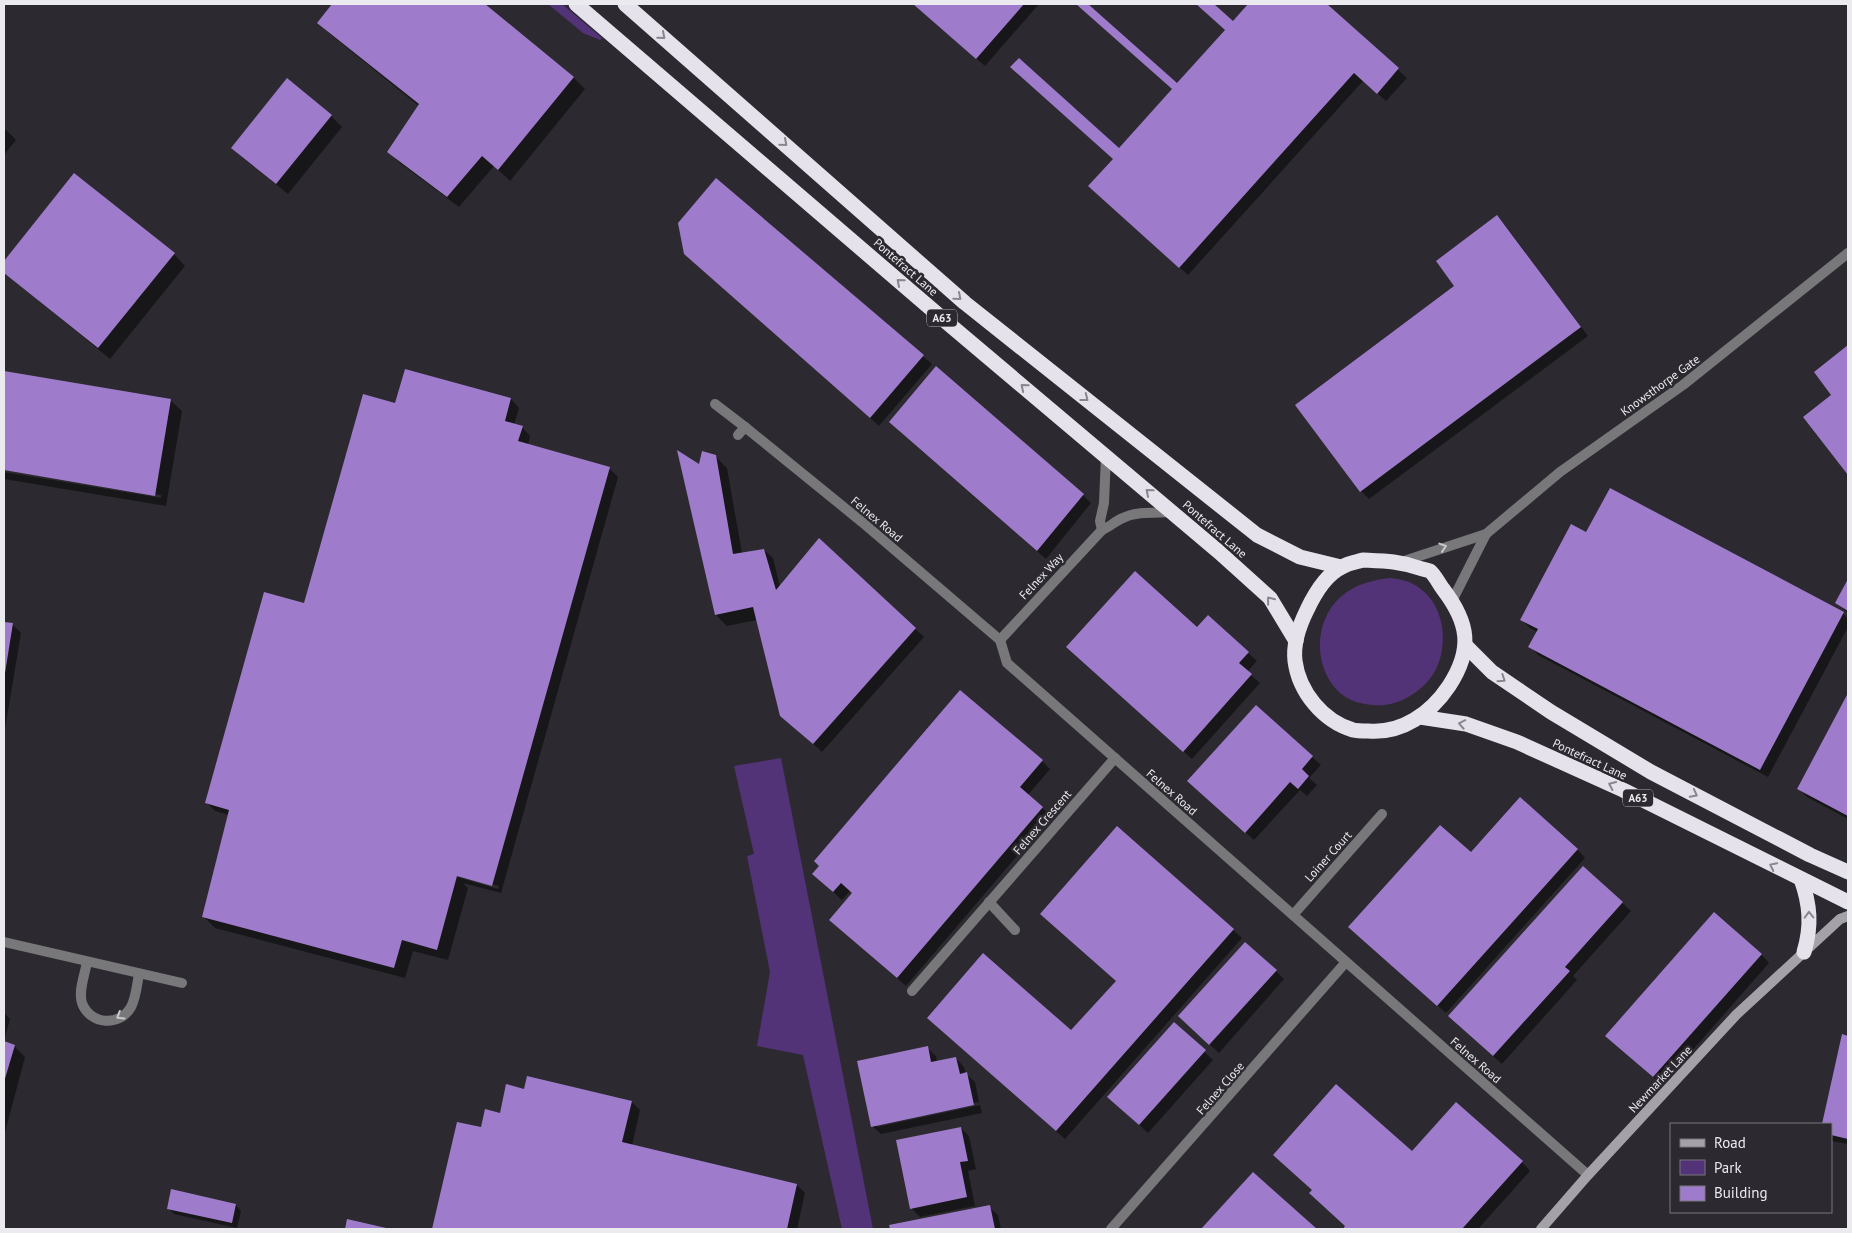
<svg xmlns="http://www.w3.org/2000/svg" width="1852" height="1233" font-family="'PT Sans',sans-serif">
<rect width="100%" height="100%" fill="#2c2a30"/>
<g fill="#533378">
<path d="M 548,4 L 562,4 L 602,38 L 600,40 L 583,33 Z"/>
<path d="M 1390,578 C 1400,579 1410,581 1418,587 C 1444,604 1449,643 1436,669 C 1425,691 1397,708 1373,705 C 1360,704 1349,701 1339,692 C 1311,665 1314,614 1347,592 C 1360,583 1374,580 1390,578 Z"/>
<path d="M 781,758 L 873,1229 L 842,1229 L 803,1055 L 757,1046 L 770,972 L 747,856 L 754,854 L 734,766 Z"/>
</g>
<g fill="#0007" fill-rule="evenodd">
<path d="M 334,4 L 483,4 L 574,78 L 585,89 L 510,181 L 494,166 L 459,207 L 400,163 L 389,152 L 419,106 L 330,34 L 318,22 Z"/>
<path d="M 913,4 L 1039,4 L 985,66 Z"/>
<path d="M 1078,4 L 1086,4 L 1177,85 L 1226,31 L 1196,4 L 1212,4 L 1233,23 L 1250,4 L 1325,4 L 1407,78 L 1386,101 L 1363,81 L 1188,275 L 1098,194 L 1119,150 L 1173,90 Z"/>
<path d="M 331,116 L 342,127 L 288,194 L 244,159 L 233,148 Z"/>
<path d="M 4,128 L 16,140 L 4,155 Z"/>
<path d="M 75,175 L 174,254 L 185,266 L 110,359 L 4,272 L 4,263 Z"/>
<path d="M 716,180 L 932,364 L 879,426 L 694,262 Z"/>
<path d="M 1496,217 L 1505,225 L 1588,336 L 1369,499 L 1361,491 L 1456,286 Z"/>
<path d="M 1848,347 L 1848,473 L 1805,417 L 1833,395 L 1815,372 Z"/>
<path d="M 406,370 L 511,399 L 519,408 L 514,425 L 522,427 L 530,436 L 528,445 L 609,468 L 618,477 L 501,893 L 463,883 L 468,888 L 448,960 L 413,951 L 405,978 L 215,928 L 203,916 L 229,815 L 215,811 L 207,803 L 305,605 L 396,405 ZM 453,874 L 499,886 L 498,889 L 457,877 Z"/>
<path d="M 4,372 L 170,400 L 182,411 L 166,506 L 4,479 L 4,472 L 161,498 L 161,495 L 4,469 Z"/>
<path d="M 899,431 L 1083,495 L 1091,503 L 1046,559 Z"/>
<path d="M 715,456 L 727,468 L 742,553 L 764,550 L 773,558 L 780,587 L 819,540 L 924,637 L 822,752 L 787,720 L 757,620 L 727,626 L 716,615 L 700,466 Z"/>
<path d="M 1586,534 L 1843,613 L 1848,619 L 1848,627 L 1768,777 L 1538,655 L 1530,646 L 1537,632 L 1530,628 L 1522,620 Z"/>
<path d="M 1848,582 L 1848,613 L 1836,603 Z"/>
<path d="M 1208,616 L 1257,661 L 1247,672 L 1260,683 L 1192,759 L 1076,656 L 1197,628 Z"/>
<path d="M 4,623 L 13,625 L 21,633 L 4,735 Z"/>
<path d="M 1848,696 L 1848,819 L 1807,797 L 1799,789 Z"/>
<path d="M 1257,706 L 1321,765 L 1309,778 L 1317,785 L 1307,796 L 1300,790 L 1254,840 L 1198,790 Z"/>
<path d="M 1042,761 L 1050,769 L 1028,795 L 1051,816 L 906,986 L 830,920 L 853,893 L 850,891 L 842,900 L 822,882 Z"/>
<path d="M 1117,828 L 1242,938 L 1065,1139 L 937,1026 L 1072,1032 L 1117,981 Z"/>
<path d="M 1577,849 L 1585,858 L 1446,1013 L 1359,935 L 1471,854 Z"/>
<path d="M 1583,867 L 1631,911 L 1573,976 L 1577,980 L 1502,1064 L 1458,1025 Z"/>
<path d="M 1761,954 L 1769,963 L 1662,1085 L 1615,1044 Z"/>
<path d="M 1276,971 L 1284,979 L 1219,1053 L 1188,1025 Z"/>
<path d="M 4,1013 L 10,1019 L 4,1041 Z"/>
<path d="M 1174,1023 L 1213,1060 L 1148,1133 L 1117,1105 Z"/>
<path d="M 1843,1036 L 1848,1037 L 1848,1144 L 1831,1141 L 1831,1124 L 1824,1124 Z"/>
<path d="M 4,1043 L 14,1046 L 25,1057 L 4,1136 Z"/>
<path d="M 927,1048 L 936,1056 L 937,1062 L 956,1058 L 964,1067 L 966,1074 L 975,1082 L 979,1102 L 877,1124 L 877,1127 L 980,1105 L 982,1113 L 881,1134 L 872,1126 Z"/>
<path d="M 525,1090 L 632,1102 L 640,1110 L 632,1146 L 797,1185 L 805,1193 L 797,1229 L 433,1229 L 458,1123 L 482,1129 L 501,1114 Z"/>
<path d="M 961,1128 L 969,1136 L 976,1169 L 968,1171 L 975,1206 L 920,1217 L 911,1208 Z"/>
<path d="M 1412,1153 L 1522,1162 L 1530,1171 L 1478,1229 L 1344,1229 L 1347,1227 L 1313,1190 Z"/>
<path d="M 1253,1174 L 1315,1229 L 1203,1229 Z"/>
<path d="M 236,1205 L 241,1211 L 237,1228 L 174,1214 L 168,1208 Z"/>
<path d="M 989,1207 L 998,1215 L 1001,1229 L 891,1229 L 890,1226 Z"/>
</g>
<g fill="#9e7ccb">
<path d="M 332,4 L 485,4 L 574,77 L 498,170 L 482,156 L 447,197 L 387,152 L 419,104 L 317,23 Z"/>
<path d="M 913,4 L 1024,4 L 976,59 Z"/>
<path d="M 1076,4 L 1088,4 L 1177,83 L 1225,30 L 1196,4 L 1214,4 L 1233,21 L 1248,4 L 1327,4 L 1399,68 L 1377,94 L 1354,73 L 1179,268 L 1088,186 L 1113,159 L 1010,67 L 1019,58 L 1119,148 L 1172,89 Z"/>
<path d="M 287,78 L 332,115 L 276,184 L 231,148 Z"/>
<path d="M 74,173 L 175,253 L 98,348 L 4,273 L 4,261 Z"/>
<path d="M 716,178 L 924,355 L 870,418 L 684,254 L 678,223 Z"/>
<path d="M 1497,215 L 1581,327 L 1360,492 L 1295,405 L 1454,286 L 1436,261 Z"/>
<path d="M 1848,345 L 1848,475 L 1803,417 L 1831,395 L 1814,372 Z"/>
<path d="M 936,366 L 1084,494 L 1037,551 L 889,422 Z"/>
<path d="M 405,369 L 511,398 L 505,421 L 523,426 L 518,441 L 610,467 L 492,886 L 457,876 L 437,950 L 402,940 L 394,968 L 202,917 L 229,810 L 205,803 L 264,592 L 304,603 L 363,394 L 395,403 Z"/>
<path d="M 4,371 L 171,399 L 155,496 L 4,470 Z"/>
<path d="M 677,450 L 699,464 L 702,451 L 716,455 L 733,554 L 764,549 L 776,590 L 819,538 L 916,628 L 813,744 L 780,716 L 753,607 L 715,615 Z"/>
<path d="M 1610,488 L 1844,612 L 1760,770 L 1528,647 L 1538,629 L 1520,620 L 1571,524 L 1586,532 Z"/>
<path d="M 1135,571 L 1197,627 L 1208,615 L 1249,652 L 1239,663 L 1252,674 L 1183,752 L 1066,647 Z"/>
<path d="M 1848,579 L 1848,611 L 1835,603 Z"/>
<path d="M 4,622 L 13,623 L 5,673 L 4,673 Z"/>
<path d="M 960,690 L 1043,760 L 1020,787 L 1043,807 L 897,978 L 829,920 L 852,893 L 841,883 L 833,892 L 812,874 L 819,866 L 814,861 Z"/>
<path d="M 1848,693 L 1848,816 L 1797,789 Z"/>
<path d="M 1256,705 L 1313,756 L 1302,769 L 1309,776 L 1298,789 L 1290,782 L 1245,833 L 1187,781 Z"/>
<path d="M 1520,797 L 1578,849 L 1437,1006 L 1348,927 L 1440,825 L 1471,852 Z"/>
<path d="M 1117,826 L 1234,929 L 1056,1131 L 927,1018 L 983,953 L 1071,1030 L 1116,981 L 1040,914 Z"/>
<path d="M 1583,866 L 1623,902 L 1565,967 L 1570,971 L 1493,1056 L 1448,1016 Z"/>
<path d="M 1714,912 L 1762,954 L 1653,1077 L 1605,1036 Z"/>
<path d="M 1245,942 L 1277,970 L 1209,1045 L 1178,1016 Z"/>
<path d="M 1174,1022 L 1206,1050 L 1139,1125 L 1107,1097 Z"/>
<path d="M 1842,1034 L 1848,1036 L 1848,1139 L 1831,1135 L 1831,1124 L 1822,1124 Z"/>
<path d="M 4,1041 L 15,1045 L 4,1082 Z"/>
<path d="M 928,1046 L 931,1062 L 956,1057 L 960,1074 L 967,1072 L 974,1105 L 871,1127 L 857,1061 Z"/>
<path d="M 527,1076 L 632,1101 L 622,1142 L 797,1184 L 787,1229 L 432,1229 L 457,1122 L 481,1127 L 485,1109 L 500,1113 L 506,1084 L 524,1089 Z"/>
<path d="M 1336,1084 L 1412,1151 L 1456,1102 L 1523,1161 L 1462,1229 L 1343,1229 L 1345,1226 L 1309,1193 L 1312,1190 L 1273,1155 Z"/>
<path d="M 961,1127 L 968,1161 L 960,1162 L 967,1197 L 910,1209 L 896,1140 Z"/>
<path d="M 1253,1172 L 1317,1229 L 1201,1229 Z"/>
<path d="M 171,1189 L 236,1204 L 232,1223 L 167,1209 Z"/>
<path d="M 990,1205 L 995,1229 L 890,1229 L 889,1225 Z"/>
<path d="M 347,1219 L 386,1228 L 386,1229 L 345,1229 Z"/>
</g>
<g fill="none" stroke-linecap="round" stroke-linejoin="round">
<g stroke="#78777a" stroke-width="10">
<path d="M 715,404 L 745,427 L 738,435"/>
<path d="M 745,427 L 862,522 L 1000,640 L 1007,663 L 1588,1175"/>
<path d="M 1102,530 L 1100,521 L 1104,503 L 1106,456"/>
<path d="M 1401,562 L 1486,534 L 1560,472 L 1683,385 L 1848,253"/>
<path d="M 1452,601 L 1486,534"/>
<path d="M 1000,640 L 1102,530 C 1110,527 1115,521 1123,518 C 1137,511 1157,513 1172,512"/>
<path d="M 989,902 L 1015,930"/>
<path d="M 1293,915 L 1382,814"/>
<path d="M 4,942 L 182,983"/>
<path d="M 87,962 C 85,974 78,991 82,1003 C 90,1025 120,1027 131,1007 C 136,998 137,984 139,974"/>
<path d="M 912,991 L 1115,758"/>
<path d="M 1111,1229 L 1346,962"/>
</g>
<path stroke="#a4a2a8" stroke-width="10" d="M 1541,1229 L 1588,1175 L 1736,1015 L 1840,919 L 1848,916"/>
<g stroke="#e5e2eb" stroke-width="15">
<path d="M 576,4 L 950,325 L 1219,552 L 1270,598 L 1296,641"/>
<path d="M 625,4 L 965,303 L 1257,535 L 1300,557 L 1341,567"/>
<path d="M 1363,560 C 1385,561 1398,561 1419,568 C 1422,569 1427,570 1430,571 C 1435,575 1439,584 1443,589 C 1469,623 1473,649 1449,686 C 1431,713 1402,734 1368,731 C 1363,731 1357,731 1353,730 C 1323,721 1299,692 1295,661 C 1293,644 1299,626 1307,610 C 1314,595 1325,575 1342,567 C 1348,563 1356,562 1363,560 Z"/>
<path d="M 1466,646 L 1492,672 L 1551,712 L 1651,772 L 1810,855 L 1848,872"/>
<path d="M 1420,717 L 1466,724 L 1517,742 L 1623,790 L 1848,902"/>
<path d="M 1801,879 C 1810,904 1812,926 1804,952"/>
</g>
</g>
<defs><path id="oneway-chevron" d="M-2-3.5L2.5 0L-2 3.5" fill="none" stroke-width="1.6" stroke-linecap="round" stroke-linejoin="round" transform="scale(1.25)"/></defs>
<g stroke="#88868e">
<use href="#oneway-chevron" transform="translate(662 36) rotate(41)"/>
<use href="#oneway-chevron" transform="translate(784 143) rotate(41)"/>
<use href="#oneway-chevron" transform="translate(900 282) rotate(-139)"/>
<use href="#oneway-chevron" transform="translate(958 297) rotate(41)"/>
<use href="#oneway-chevron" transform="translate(1024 387) rotate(-140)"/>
<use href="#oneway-chevron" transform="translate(1085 398) rotate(38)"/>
<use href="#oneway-chevron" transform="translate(1149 492) rotate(-140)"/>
<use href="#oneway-chevron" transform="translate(1270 600) rotate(-128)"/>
<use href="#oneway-chevron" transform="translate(1502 679) rotate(34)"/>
<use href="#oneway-chevron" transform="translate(1462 724) rotate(-169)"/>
<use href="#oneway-chevron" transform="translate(1612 785) rotate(-155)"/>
<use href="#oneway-chevron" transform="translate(1694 794) rotate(28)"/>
<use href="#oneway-chevron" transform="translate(1773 866) rotate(-154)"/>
<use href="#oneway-chevron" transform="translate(1809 915) rotate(-91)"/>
</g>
<g stroke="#c8c8cb">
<use href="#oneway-chevron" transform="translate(1443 547) rotate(-18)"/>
<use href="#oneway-chevron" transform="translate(120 1016) rotate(148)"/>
</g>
<g text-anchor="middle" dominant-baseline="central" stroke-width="5" stroke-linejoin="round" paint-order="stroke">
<g fill="#2c2a30" stroke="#b2b0b5" stroke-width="1">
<rect x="927" y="309.5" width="30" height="17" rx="4"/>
<rect x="1623" y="789.5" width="30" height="17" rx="4"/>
</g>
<g font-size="11" font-weight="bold" fill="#ebeaee">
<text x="942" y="318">A63</text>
<text x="1638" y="798">A63</text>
</g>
<g font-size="12" fill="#ebeaee" stroke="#2c2a30">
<text transform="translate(906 267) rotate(41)">Pontefract Lane</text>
<text transform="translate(1660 385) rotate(-36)">Knowsthorpe Gate</text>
<text transform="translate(877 519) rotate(40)">Felnex Road</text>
<text transform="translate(1215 529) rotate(41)">Pontefract Lane</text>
<text transform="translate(1041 576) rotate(-47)">Felnex Way</text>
<text transform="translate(1590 759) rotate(25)">Pontefract Lane</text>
<text transform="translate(1172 792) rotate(41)">Felnex Road</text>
<text transform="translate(1042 822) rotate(-49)">Felnex Crescent</text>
<text transform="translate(1328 856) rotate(-48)">Loiner Court</text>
<text transform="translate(1476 1060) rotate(41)">Felnex Road</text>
<text transform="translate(1660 1079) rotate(-47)">Newmarket Lane</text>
<text transform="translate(1220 1088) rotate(-49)">Felnex Close</text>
</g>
</g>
<rect width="1852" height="1233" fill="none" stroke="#ebeaee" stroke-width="10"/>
<rect x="1670" y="1123" width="162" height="90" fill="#2c2a30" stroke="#78777c"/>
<rect x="1680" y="1139" width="25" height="8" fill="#a4a2a8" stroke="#78777c"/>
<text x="1714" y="1148" font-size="15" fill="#ebeaee">Road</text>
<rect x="1680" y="1160" width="25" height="15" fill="#533378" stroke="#78777c"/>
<text x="1714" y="1173" font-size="15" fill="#ebeaee">Park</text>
<rect x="1680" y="1186" width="25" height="15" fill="#9e7ccb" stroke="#78777c"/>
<text x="1714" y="1198" font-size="15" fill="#ebeaee">Building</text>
</svg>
